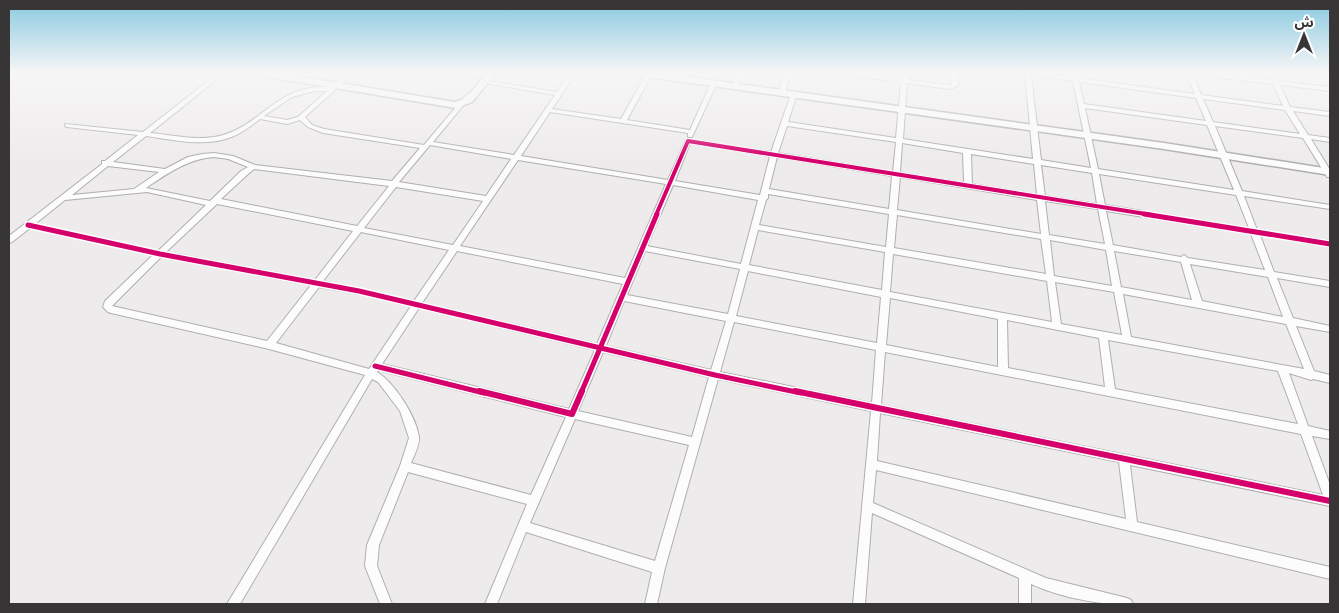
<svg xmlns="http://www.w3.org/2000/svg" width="1339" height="613" font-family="'Source Serif 4','Noto Sans Arabic',serif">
<rect width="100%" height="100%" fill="#eeebec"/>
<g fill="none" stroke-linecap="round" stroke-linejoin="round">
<defs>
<g id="street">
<path d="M 218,73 L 225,73 L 150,133 C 174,135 200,142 223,135 C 261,124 276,88 322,87 C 327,87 332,86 336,89 L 335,90 L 305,117 L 312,125 L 324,129 L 424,145 L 467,94 L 471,94 L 471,96 L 433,142 L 514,155 L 555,95 L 485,83 L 482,81 L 483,80 L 557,92 L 570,73 L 576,73 L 552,109 L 621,119 L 646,74 L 651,73 L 652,74 L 627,120 L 690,130 L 711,83 L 716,82 L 717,83 L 692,137 L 688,137 L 688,133 L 550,112 L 521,156 L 668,180 L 686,140 L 771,152 L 791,94 L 794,92 L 797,94 L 788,122 L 896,138 L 901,82 L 844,75 L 841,73 L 858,73 L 901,79 L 902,73 L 908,73 L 908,80 L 949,85 L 952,85 L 951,73 L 957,73 L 958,86 L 949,89 L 907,83 L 903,139 L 1033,159 L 1025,73 L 1041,73 L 1072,77 L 1071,73 L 1077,73 L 1078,78 L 1195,94 L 1186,73 L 1192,73 L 1201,95 L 1283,106 L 1273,84 L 1198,75 L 1195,73 L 1213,73 L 1271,80 L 1268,73 L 1274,73 L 1278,81 L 1330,87 L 1330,91 L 1280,85 L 1290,107 L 1330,112 L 1330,116 L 1293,111 L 1308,135 L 1330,138 L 1330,142 L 1311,139 L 1330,170 L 1330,177 L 1327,177 L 1303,138 L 1215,126 L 1242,191 L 1330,205 L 1330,209 L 1244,196 L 1257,230 L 1330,241 L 1330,247 L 1260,235 L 1274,272 L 1330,281 L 1330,287 L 1277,278 L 1293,318 L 1330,326 L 1330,332 L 1296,326 L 1314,371 L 1330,375 L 1330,383 L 1313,379 L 1311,380 L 1289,373 L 1308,426 L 1330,431 L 1330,439 L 1312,436 L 1330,485 L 1330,506 L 1130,465 L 1137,522 L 1330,567 L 1330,579 L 876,470 L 873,503 L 1046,578 L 1127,598 L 1131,600 L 1133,604 C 1101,606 1060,597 1031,584 L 1031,604 L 1019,604 L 1019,578 L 872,513 L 865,604 L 853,604 L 871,411 L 718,379 L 665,568 L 657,604 L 645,604 L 652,572 L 526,532 L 497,604 L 485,604 L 527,504 L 408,472 L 379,545 L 377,566 L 392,604 L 380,604 L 365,566 L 367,545 L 400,466 L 409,438 L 400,411 L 378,382 L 372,379 L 240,604 L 227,604 L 365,375 L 269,349 L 111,313 L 108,312 L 103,307 L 105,301 L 153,255 L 30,228 L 12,242 L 9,243 L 9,236 L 102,164 L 102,161 L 105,161 L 138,135 L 67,127 L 65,126 L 65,124 L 143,132 ZM 1031,75 L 1073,81 L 1091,168 L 1041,160 ZM 1079,82 L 1196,98 L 1206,121 L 1084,104 ZM 315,91 L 327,91 L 298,117 L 287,120 L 264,116 L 292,97 ZM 1203,99 L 1285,110 L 1300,134 L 1213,122 ZM 1085,108 L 1207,125 L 1234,190 L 1098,169 ZM 260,119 L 287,124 L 300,120 L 308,127 L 323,133 L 420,148 L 392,181 L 255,165 L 233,156 L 214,153 L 202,154 L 188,157 L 165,169 L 113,162 L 146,136 C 174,140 206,148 234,136 C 243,132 252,125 260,119 ZM 787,126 L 896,142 L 893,172 L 778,153 ZM 690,143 L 770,156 L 760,195 L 675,181 ZM 902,143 L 963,153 L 964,183 L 900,173 ZM 430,145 L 511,159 L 486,196 L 399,182 ZM 971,154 L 1034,164 L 1037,195 L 972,184 ZM 214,157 L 228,159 L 248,167 L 241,171 L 210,201 L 146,188 C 168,173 188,159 214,157 ZM 777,157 L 892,176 L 889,209 L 769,189 ZM 518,160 L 666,184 L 625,278 L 460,246 ZM 1041,165 L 1092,173 L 1097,204 L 1045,196 ZM 108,166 L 159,172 L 134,189 L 72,195 ZM 254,169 L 389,186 L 357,226 L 221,199 L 247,175 ZM 1099,174 L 1236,195 L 1249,228 L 1105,205 ZM 900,177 L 1037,200 L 1041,234 L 897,210 ZM 673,185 L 758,200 L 741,264 L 647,246 ZM 396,187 L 483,201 L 453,245 L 364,228 ZM 147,192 L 206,205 L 158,251 L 35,224 L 65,200 ZM 768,194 L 889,214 L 886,247 L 759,225 L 766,200 L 768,198 ZM 1045,201 L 1098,209 L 1105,244 L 1049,235 ZM 217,204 L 353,231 L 315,280 L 166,252 ZM 1106,211 L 1251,234 L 1265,270 L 1188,258 L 1184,255 L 1181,257 L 1113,245 ZM 897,215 L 1041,239 L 1046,274 L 894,248 ZM 758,230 L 885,252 L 882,290 L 749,265 ZM 361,232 L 449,250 L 414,301 L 323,281 ZM 1050,240 L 1106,250 L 1112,286 L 1054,276 ZM 457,251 L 623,284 L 597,344 L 422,303 ZM 645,251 L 740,269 L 728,314 L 627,295 ZM 1114,251 L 1181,262 L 1192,300 L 1121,287 ZM 893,254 L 1047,281 L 1052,322 L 890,292 ZM 161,257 L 311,285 L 267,341 L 112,306 ZM 1190,264 L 1268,277 L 1283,317 L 1202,301 ZM 748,271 L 881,297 L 877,343 L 736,316 ZM 1055,282 L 1114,292 L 1122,335 L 1061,324 ZM 319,287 L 359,294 L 411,306 L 369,369 L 276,343 ZM 1123,294 L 1286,324 L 1304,369 L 1131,337 ZM 890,298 L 998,319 L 998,367 L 886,345 ZM 624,301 L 726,321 L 711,370 L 606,346 ZM 419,308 L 595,350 L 569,409 L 382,364 ZM 1007,320 L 1099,338 L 1105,387 L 1008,368 ZM 734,322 L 876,350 L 872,403 L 720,372 ZM 1108,340 L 1278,371 L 1298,424 L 1115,389 ZM 603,352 L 709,377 L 692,437 L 578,411 ZM 885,352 L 1301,434 L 1323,495 L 881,405 ZM 377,370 L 566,417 L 531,495 L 411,463 C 414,456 420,444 419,437 C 416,416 394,382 377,372 ZM 880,413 L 1119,462 L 1126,519 L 877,461 ZM 575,419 L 689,445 L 655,561 L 530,523 Z"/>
<path d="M 346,73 L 353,73 L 340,85 L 336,85 L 336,83 Z"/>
<path d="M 460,73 L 476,73 L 487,76 C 481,79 466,76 460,73 Z"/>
<path d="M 737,73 L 743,73 L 738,86 L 735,88 L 732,86 Z"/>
<path d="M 784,73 L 790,73 L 785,92 L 782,94 L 779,92 Z"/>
</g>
<g id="secondary">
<path d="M 258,73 L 278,73 L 455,102 L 466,98 L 487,73 L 496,73 L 472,102 L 456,108 L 262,76 Z"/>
<path d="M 637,73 L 660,73 L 1164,143 L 1330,169 L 1330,175 L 1164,149 L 641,76 Z"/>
</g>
</defs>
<use href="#street" stroke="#b0aeaf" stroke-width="2"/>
<use href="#secondary" stroke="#b0aeaf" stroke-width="3"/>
<use href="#street" fill="#fcfcfc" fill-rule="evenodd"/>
<use href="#secondary" fill="#fcfcfc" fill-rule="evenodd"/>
<defs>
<path id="cycleway-far2" d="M 656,215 L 688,141 L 1152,215"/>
<g id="cycleway-far1">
<path d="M 1144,214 L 1330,244"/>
<path d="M 28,225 L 160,254 L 359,291 L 715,375 L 801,393"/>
<path d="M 375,366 L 484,393"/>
<path d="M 581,393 L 657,214"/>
</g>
<g id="cycleway">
<path d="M 479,391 L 572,414 L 582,391"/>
<path d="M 795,391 L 1330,501"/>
</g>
</defs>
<use href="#cycleway-far2" stroke="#fff" stroke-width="6"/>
<use href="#cycleway-far1" stroke="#fff" stroke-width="8"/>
<use href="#cycleway" stroke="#fff" stroke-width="9"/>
<use href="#cycleway-far2" stroke="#d6006c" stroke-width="4"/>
<use href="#cycleway-far1" stroke="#d6006c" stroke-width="5"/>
<use href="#cycleway" stroke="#d6006c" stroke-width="6"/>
</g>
<linearGradient id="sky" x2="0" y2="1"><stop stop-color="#89c9e0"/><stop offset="0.46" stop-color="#f7f6f6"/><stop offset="1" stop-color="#f7f6f6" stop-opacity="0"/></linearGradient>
<rect width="1339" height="159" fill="url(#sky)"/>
<rect width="1339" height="613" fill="none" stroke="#373535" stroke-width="20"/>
<g transform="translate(1304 35)" stroke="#ffffff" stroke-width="4" paint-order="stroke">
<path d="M0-4L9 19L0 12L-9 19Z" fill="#373535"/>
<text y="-8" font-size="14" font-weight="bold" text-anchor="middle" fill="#373535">ش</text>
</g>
</svg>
